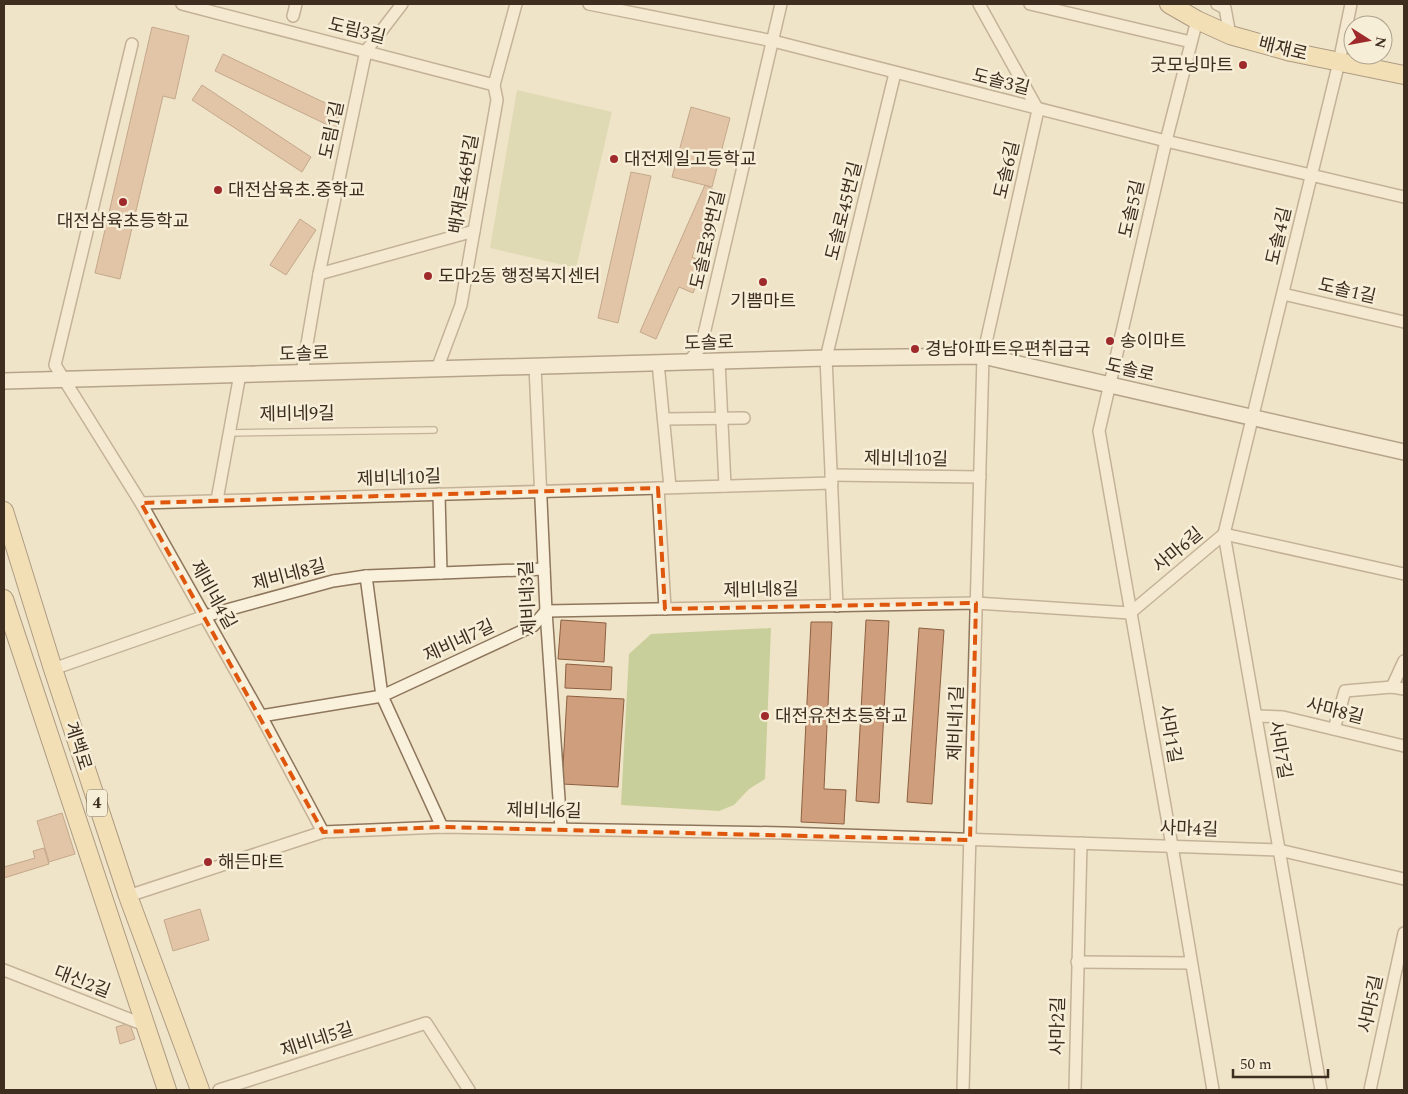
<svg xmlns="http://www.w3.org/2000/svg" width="1408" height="1094" font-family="Spectral,'Noto Sans KR',serif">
<rect width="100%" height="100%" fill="#f0e4c8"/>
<g fill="#c9cf9b">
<path d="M 517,90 L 612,112 L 576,268 L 490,248 Z"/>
<path d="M 771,628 L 765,779 L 749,789 L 734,805 L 719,811 L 621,805 L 629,654 L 651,634 Z"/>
</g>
<g fill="#cf9f7d" stroke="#8d5f41">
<path d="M 152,27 L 189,36 L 175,99 L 163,96 L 120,279 L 95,273 Z"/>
<path d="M 223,54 L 344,112 L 336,129 L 215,71 Z"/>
<path d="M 202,85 L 311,157 L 302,172 L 192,100 Z"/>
<path d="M 691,107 L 730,118 L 712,187 L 672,177 Z"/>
<path d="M 631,172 L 651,176 L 618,323 L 598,318 Z"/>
<path d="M 705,185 L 720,193 L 692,257 L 706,263 L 693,293 L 679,287 L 656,339 L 640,332 Z"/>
<path d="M 300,219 L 316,230 L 286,275 L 270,265 Z"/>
<path d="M 561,620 L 606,623 L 604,662 L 558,659 Z"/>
<path d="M 866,620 L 889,621 L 879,803 L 856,801 Z"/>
<path d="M 811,622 L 832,622 L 824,789 L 846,790 L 844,824 L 801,822 Z"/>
<path d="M 919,628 L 944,630 L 932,804 L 907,802 Z"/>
<path d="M 566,664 L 612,667 L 611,690 L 565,688 Z"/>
<path d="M 567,696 L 624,699 L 618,787 L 562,784 Z"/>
<path d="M 62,813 L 75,854 L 49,862 L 37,821 Z"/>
<path d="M 44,848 L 49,864 L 4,878 L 4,867 L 35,858 L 33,851 Z"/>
<path d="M 200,909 L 209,940 L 173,951 L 164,920 Z"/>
<path d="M 127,1024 L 131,1027 L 135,1039 L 120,1044 L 116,1027 Z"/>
</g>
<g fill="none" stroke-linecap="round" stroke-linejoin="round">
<defs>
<path id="lane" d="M 228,433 L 434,430"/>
<g id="street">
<path d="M 182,4 L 494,85"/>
<path d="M 589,4 L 773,41 L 1166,141 L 1404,197"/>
<path d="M 1030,4 L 1191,42"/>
<path d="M 1217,4 L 1225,8 L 1230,35"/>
<path d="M 293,16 L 296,4"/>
<path d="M 1197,20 L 1166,141 L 1099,431 L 1172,846 L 1213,1090"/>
<path d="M 132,44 L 55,365 L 141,503 L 261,716 L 323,832"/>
<path d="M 319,274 L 474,231"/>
<path d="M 1283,294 L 1404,322"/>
<path d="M 719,361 L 725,486"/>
<path d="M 688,362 L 701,347 L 781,4"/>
<path d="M 658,363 L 670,487"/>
<path d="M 535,366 L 546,611 L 561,828"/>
<path d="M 437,369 L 461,305 L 497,100 L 494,85 L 516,4"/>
<path d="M 302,373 L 319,274 L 366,51 L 402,4"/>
<path d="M 664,419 L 744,418"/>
<path d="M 831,475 L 980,477"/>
<path d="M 658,488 L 665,609"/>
<path d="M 439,494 L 441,573"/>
<path d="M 217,500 L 240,374"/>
<path d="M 141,503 L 832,483"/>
<path d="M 366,576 L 382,696 L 442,827"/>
<path d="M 837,606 L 826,358 L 895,73"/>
<path d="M 53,669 L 205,616 L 333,581 L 366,576 L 544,569"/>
<path d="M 1392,687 L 1404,661"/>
<path d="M 261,716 L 382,696 L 533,626 L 546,611 L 976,603 L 1130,613 L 1224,534 L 1404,574"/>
<path d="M 1256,716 L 1283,717 L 1404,746"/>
<path d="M 1334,729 L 1345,691 L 1392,687 L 1404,689"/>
<path d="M 128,896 L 323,832 L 442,827 L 784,833 L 1279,850 L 1404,879"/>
<path d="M 1077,962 L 1191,963"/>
<path d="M 4,970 L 147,1026"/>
<path d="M 219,1090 L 426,1023 L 469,1090"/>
<path d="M 963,1090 L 983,356 L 1038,110 L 979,4"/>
<path d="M 1075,1090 L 1081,843"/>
<path d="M 1321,1090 L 1224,534 L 1339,62 L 1351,4"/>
<path d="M 1370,1090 L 1404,933"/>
</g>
<path id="secondary" d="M 4,381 L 826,358 L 983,356 L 1404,452"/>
<g id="primary">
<path d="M 1169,4 L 1197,20 L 1230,35 L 1291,52 L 1404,75"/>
<path d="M 4,511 L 53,669 L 128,896 L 200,1090"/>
<path d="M 4,599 L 167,1090"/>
</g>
</defs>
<use href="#lane" stroke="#8d765c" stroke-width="8"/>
<use href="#street" stroke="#8d765c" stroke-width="14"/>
<use href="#secondary" stroke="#6f573f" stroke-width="18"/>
<use href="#primary" stroke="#5b4430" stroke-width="20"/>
<use href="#lane" stroke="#faf1dc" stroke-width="5.5"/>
<use href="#street" stroke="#faf1dc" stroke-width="11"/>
<use href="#secondary" stroke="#faf1dc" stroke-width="15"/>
<use href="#primary" stroke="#f3d9a0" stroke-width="18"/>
</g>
<path d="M0 0H1408V1094H0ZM 658,488 L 665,609 L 976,603 L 970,840 L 442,827 L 323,832 L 141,503 Z" fill="#f0e4c8" fill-opacity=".55" fill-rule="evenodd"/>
<path fill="none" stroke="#df570d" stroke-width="4" stroke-dasharray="10 6" stroke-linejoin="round" d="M 658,488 L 665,609 L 976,603 L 970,840 L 442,827 L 323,832 L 141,503 Z"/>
<g fill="#9e2a2b" stroke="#f7eed8" stroke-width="2">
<circle cx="1243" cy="65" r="5"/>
<circle cx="614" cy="159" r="5"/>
<circle cx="218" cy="190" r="5"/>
<circle cx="123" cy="202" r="5"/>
<circle cx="428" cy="276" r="5"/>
<circle cx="763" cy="282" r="5"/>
<circle cx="1110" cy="341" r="5"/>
<circle cx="915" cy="349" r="5"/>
<circle cx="765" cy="716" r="5"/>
<circle cx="208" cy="862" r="5"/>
</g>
<g text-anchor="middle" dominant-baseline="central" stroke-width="5" stroke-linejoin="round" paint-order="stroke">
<rect fill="#f7eed8" stroke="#756857" stroke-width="1" x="87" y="789.5" width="20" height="27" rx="4"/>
<g font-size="16" font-weight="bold" fill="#3d2e20">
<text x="97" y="803">4</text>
</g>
<g font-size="18" fill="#3d2e20" stroke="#f7eed8">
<text transform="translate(357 31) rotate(14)">도림3길</text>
<text transform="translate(1283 49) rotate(14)">배재로</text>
<text transform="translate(1001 82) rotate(14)">도솔3길</text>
<text transform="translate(332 130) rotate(-78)">도림1길</text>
<text transform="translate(1007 170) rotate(-77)">도솔6길</text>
<text transform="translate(464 184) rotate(-80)">배재로46번길</text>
<text transform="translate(1132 209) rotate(-77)">도솔5길</text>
<text transform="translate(844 211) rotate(-76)">도솔로45번길</text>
<text transform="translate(1279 236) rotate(-77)">도솔4길</text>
<text transform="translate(708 240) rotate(-77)">도솔로39번길</text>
<text transform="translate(1347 291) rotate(13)">도솔1길</text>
<text transform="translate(709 343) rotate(-2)">도솔로</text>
<text transform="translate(304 354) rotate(-2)">도솔로</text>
<text transform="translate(1130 370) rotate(13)">도솔로</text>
<text transform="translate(297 414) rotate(-1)">제비네9길</text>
<text transform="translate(906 459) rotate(1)">제비네10길</text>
<text transform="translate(399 478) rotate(-2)">제비네10길</text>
<text transform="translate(1178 550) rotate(-40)">사마6길</text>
<text transform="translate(289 575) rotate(-15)">제비네8길</text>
<text transform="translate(761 590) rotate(-1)">제비네8길</text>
<text transform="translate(213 595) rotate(61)">제비네4길</text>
<text transform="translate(528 598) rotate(-93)">제비네3길</text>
<text transform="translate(459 641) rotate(-25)">제비네7길</text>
<text transform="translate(1335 711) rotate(14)">사마8길</text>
<text transform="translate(956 723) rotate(-88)">제비네1길</text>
<text transform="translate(1170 734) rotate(80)">사마1길</text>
<text transform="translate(78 746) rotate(72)">계백로</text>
<text transform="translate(1280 750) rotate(80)">사마7길</text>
<text transform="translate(544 811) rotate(1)">제비네6길</text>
<text transform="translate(1189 829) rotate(2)">사마4길</text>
<text transform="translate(82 982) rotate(21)">대신2길</text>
<text transform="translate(1371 1004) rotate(-78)">사마5길</text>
<text transform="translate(1058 1026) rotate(-89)">사마2길</text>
<text transform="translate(317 1040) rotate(-18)">제비네5길</text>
</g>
<g font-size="18" fill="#3d2e20" stroke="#f7eed8" text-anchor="start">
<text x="1233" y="65" text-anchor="end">굿모닝마트</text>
<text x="624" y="159">대전제일고등학교</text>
<text x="228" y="190">대전삼육초.중학교</text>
<text x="123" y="221" text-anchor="middle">대전삼육초등학교</text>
<text x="438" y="276">도마2동 행정복지센터</text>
<text x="763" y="301" text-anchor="middle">기쁨마트</text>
<text x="1120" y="341">송이마트</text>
<text x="925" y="349">경남아파트우편취급국</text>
<text x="775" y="716">대전유천초등학교</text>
<text x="218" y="862">해든마트</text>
</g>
</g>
<rect width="1408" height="1094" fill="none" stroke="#3d2e20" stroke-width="10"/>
<g transform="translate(1368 40) rotate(101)"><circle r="24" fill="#f7eed8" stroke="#ada18e"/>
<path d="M0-4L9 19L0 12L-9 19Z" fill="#9e2a2b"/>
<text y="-8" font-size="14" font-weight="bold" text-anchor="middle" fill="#3d2e20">N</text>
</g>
<path d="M1233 1069v8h95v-8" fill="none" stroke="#3d2e20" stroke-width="2.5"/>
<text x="1240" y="1069" font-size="15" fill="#3d2e20" stroke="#f7eed8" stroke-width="4" paint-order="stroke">50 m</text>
</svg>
